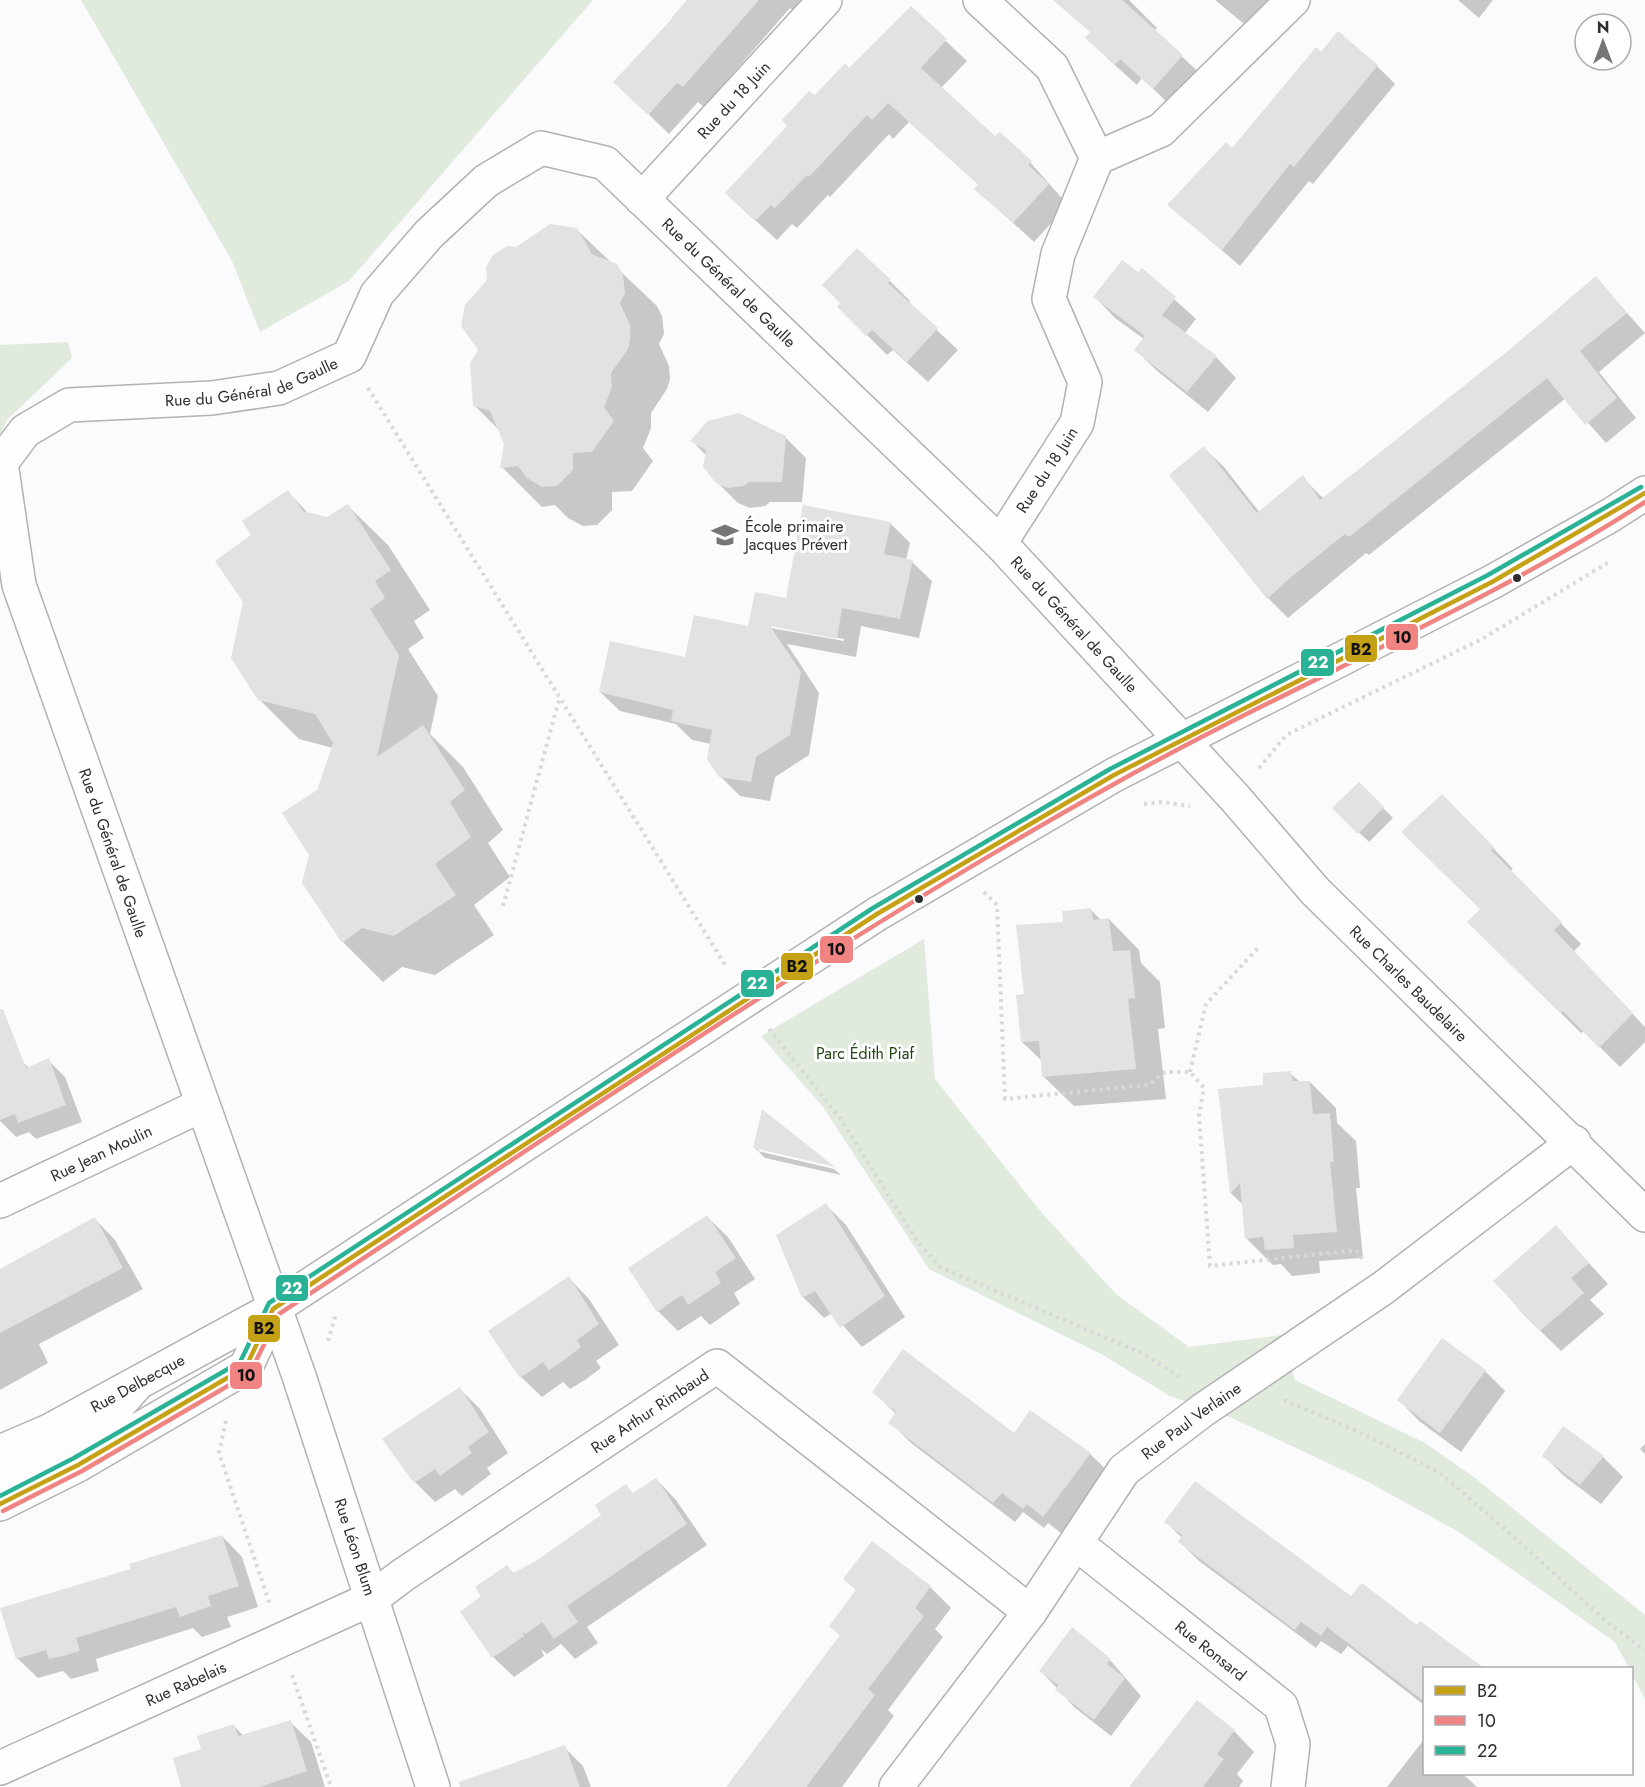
<svg xmlns="http://www.w3.org/2000/svg" width="1645" height="1787" font-family="Jost,sans-serif">
<rect width="100%" height="100%" fill="#fbfafd"/>
<g fill="#e0eadd">
<path d="M 81,0 L 593,0 L 349,281 L 260,332 L 232,261 Z"/>
<path d="M 68,342 L 72,358 L 8,419 L 0,434 L 0,345 Z"/>
<path d="M 924,939 L 935,1079 L 1042,1213 L 1116,1294 L 1189,1347 L 1281,1335 L 1295,1380 L 1425,1443 L 1475,1478 L 1645,1615 L 1645,1700 L 1632,1674 L 1632,1668 L 1629,1668 L 1615,1642 L 1459,1532 L 1366,1481 L 1232,1418 L 1170,1396 L 1101,1354 L 929,1269 L 823,1107 L 761,1036 Z"/>
</g>
<g fill="#0003" fill-rule="evenodd">
<path d="M 689,0 L 807,0 L 796,12 L 790,8 L 704,107 L 698,102 L 669,134 L 615,82 Z"/>
<path d="M 1060,0 L 1129,0 L 1157,28 L 1154,31 L 1203,76 L 1174,109 L 1142,78 L 1137,85 L 1107,58 L 1092,32 Z"/>
<path d="M 1215,0 L 1271,0 L 1249,28 Z"/>
<path d="M 1458,0 L 1493,0 L 1479,18 Z"/>
<path d="M 911,8 L 967,61 L 941,88 L 995,138 L 1030,162 L 1068,205 L 1034,242 L 976,189 L 979,185 L 909,122 L 893,139 L 889,134 L 830,197 L 828,195 L 797,228 L 792,224 L 777,240 L 747,213 L 815,97 L 849,70 Z"/>
<path d="M 1322,54 L 1377,66 L 1395,84 L 1313,184 L 1309,181 L 1240,266 L 1169,205 L 1232,150 Z"/>
<path d="M 551,225 L 576,229 L 657,306 L 662,316 L 664,334 L 659,344 L 669,366 L 670,379 L 667,389 L 651,413 L 651,428 L 643,448 L 653,461 L 632,491 L 612,492 L 612,510 L 597,525 L 583,526 L 568,518 L 555,505 L 542,507 L 502,467 L 506,444 L 500,431 L 474,405 L 480,350 L 517,248 Z"/>
<path d="M 1142,270 L 1196,319 L 1184,334 L 1216,357 L 1236,378 L 1208,412 L 1156,370 L 1136,350 L 1144,339 L 1115,318 L 1095,297 L 1139,275 Z"/>
<path d="M 1596,278 L 1645,333 L 1599,372 L 1636,418 L 1606,443 L 1566,398 L 1369,555 L 1366,553 L 1288,618 L 1268,598 L 1172,475 L 1204,448 L 1224,467 L 1260,513 L 1302,477 L 1324,499 L 1515,347 Z"/>
<path d="M 890,281 L 910,301 L 908,303 L 958,350 L 928,382 L 893,350 L 887,355 L 839,307 Z"/>
<path d="M 785,437 L 806,458 L 802,502 L 770,502 L 765,506 L 750,508 L 738,503 L 717,482 L 706,455 L 692,441 Z"/>
<path d="M 288,492 L 309,514 L 328,519 L 348,506 L 388,545 L 430,610 L 414,621 L 424,638 L 408,649 L 438,696 L 430,734 L 463,767 L 503,830 L 488,843 L 510,877 L 474,905 L 494,935 L 435,975 L 402,967 L 383,982 L 343,942 L 303,883 L 311,855 L 318,791 L 333,748 L 299,739 L 259,699 L 244,601 L 253,536 Z"/>
<path d="M 890,523 L 910,543 L 906,560 L 912,562 L 932,581 L 919,638 L 861,626 L 856,657 L 787,644 L 819,693 L 809,755 L 775,777 L 770,801 L 740,796 L 720,776 L 711,744 L 692,740 L 676,724 L 620,711 L 600,692 L 686,659 L 749,628 ZM 771,625 L 844,639 L 844,641 L 771,628 Z"/>
<path d="M 1359,784 L 1393,818 L 1369,842 L 1334,808 Z"/>
<path d="M 1463,816 L 1513,869 L 1510,871 L 1581,944 L 1573,952 L 1645,1027 L 1645,1042 L 1620,1067 L 1584,1031 L 1581,1033 L 1469,922 L 1482,909 Z"/>
<path d="M 1091,910 L 1101,920 L 1109,919 L 1139,950 L 1141,963 L 1160,982 L 1165,1028 L 1158,1029 L 1166,1099 L 1074,1106 L 1043,1076 L 1042,1061 L 1022,1042 L 1025,996 L 1064,923 Z"/>
<path d="M 48,1060 L 65,1077 L 82,1122 L 36,1139 L 29,1132 L 16,1137 L 0,1121 L 0,1069 L 22,1061 L 29,1068 Z"/>
<path d="M 1290,1073 L 1300,1082 L 1310,1082 L 1336,1108 L 1337,1123 L 1356,1141 L 1360,1188 L 1356,1188 L 1363,1258 L 1319,1261 L 1320,1273 L 1292,1276 L 1281,1264 L 1273,1265 L 1247,1239 L 1244,1206 L 1231,1193 L 1220,1090 L 1265,1087 Z"/>
<path d="M 755,1148 L 759,1148 L 758,1151 L 834,1169 L 841,1175 L 765,1158 Z"/>
<path d="M 826,1205 L 846,1225 L 905,1317 L 862,1347 L 832,1313 L 824,1318 L 803,1297 L 778,1236 Z"/>
<path d="M 707,1217 L 728,1237 L 755,1279 L 734,1293 L 740,1304 L 710,1325 L 701,1316 L 678,1331 L 658,1311 Z"/>
<path d="M 95,1219 L 115,1240 L 143,1289 L 39,1344 L 48,1363 L 0,1390 L 0,1271 Z"/>
<path d="M 1556,1227 L 1608,1284 L 1590,1300 L 1604,1314 L 1561,1351 L 1525,1316 L 1495,1281 Z"/>
<path d="M 569,1278 L 589,1299 L 619,1345 L 596,1361 L 601,1368 L 585,1380 L 570,1389 L 563,1382 L 542,1397 L 521,1377 Z"/>
<path d="M 1485,1371 L 1505,1391 L 1461,1452 L 1419,1421 L 1399,1400 Z"/>
<path d="M 460,1389 L 480,1409 L 508,1453 L 487,1468 L 491,1474 L 462,1496 L 455,1489 L 435,1502 L 415,1482 Z"/>
<path d="M 874,1392 L 1014,1435 L 1031,1413 L 1090,1454 L 1111,1474 L 1065,1536 L 1048,1523 L 1044,1528 L 1023,1512 L 1015,1522 L 911,1443 L 890,1422 L 896,1414 Z"/>
<path d="M 1645,1444 L 1645,1454 L 1640,1449 Z"/>
<path d="M 1544,1456 L 1603,1457 L 1623,1477 L 1601,1504 L 1564,1476 Z"/>
<path d="M 656,1479 L 676,1500 L 707,1545 L 587,1627 L 598,1643 L 575,1659 L 561,1644 L 547,1654 L 541,1649 L 544,1656 L 514,1677 L 493,1657 L 483,1596 L 507,1567 L 515,1574 L 537,1562 Z"/>
<path d="M 1166,1522 L 1417,1627 L 1459,1652 L 1476,1668 L 1424,1668 L 1424,1705 L 1348,1646 L 1341,1654 L 1321,1641 L 1316,1648 L 1199,1561 L 1180,1542 L 1182,1538 Z"/>
<path d="M 222,1536 L 242,1557 L 258,1607 L 227,1617 L 231,1627 L 202,1637 L 193,1628 L 96,1659 L 99,1671 L 71,1679 L 63,1671 L 38,1678 L 17,1658 L 133,1570 Z"/>
<path d="M 872,1543 L 930,1587 L 951,1608 L 935,1629 L 943,1637 L 888,1710 L 894,1716 L 842,1787 L 734,1787 L 841,1636 L 831,1626 L 857,1591 L 845,1579 Z"/>
<path d="M 1110,1660 L 1141,1696 L 1111,1736 L 1074,1707 L 1041,1671 Z"/>
<path d="M 290,1722 L 311,1742 L 325,1787 L 183,1787 L 203,1750 L 233,1725 L 244,1736 Z"/>
<path d="M 1234,1731 L 1254,1752 L 1237,1774 L 1243,1781 L 1239,1787 L 1147,1787 Z"/>
<path d="M 1422,1742 L 1424,1744 L 1424,1774 L 1463,1774 L 1477,1787 L 1387,1787 Z"/>
<path d="M 564,1747 L 583,1766 L 591,1787 L 521,1787 Z"/>
</g>
<g fill="#e2e2e3">
<path d="M 687,0 L 759,0 L 683,87 L 677,83 L 648,115 L 613,82 L 673,18 L 672,17 Z"/>
<path d="M 1053,0 L 1122,0 L 1183,55 L 1153,89 L 1120,59 L 1115,65 L 1085,38 L 1090,32 Z"/>
<path d="M 911,6 L 947,39 L 921,68 L 995,136 L 1000,132 L 1032,161 L 1028,165 L 1049,184 L 1013,223 L 974,189 L 978,184 L 888,103 L 872,120 L 867,115 L 809,177 L 807,175 L 775,208 L 771,205 L 755,221 L 725,193 L 787,126 L 782,120 L 809,91 L 815,95 L 845,63 L 849,68 Z"/>
<path d="M 1338,31 L 1378,65 L 1294,167 L 1290,164 L 1222,250 L 1167,205 L 1226,142 L 1232,148 L 1316,47 L 1321,52 Z"/>
<path d="M 550,224 L 577,228 L 592,254 L 617,264 L 623,275 L 625,293 L 620,303 L 630,325 L 630,339 L 628,349 L 611,373 L 612,387 L 604,407 L 614,421 L 592,452 L 573,453 L 573,470 L 557,486 L 542,487 L 527,478 L 518,466 L 500,468 L 504,444 L 490,411 L 473,406 L 470,363 L 478,350 L 461,326 L 465,305 L 487,280 L 486,267 L 493,255 L 507,246 L 516,247 Z"/>
<path d="M 857,248 L 891,280 L 888,283 L 938,328 L 907,362 L 872,330 L 866,336 L 837,307 L 840,303 L 822,285 Z"/>
<path d="M 1122,260 L 1138,272 L 1142,268 L 1176,297 L 1162,315 L 1217,356 L 1187,392 L 1134,350 L 1150,329 L 1145,336 L 1093,297 Z"/>
<path d="M 1596,276 L 1627,313 L 1580,351 L 1617,398 L 1585,425 L 1547,378 L 1349,537 L 1345,534 L 1290,578 L 1267,599 L 1169,475 L 1204,446 L 1257,513 L 1303,475 L 1320,500 L 1514,346 Z"/>
<path d="M 739,413 L 786,436 L 782,482 L 749,482 L 744,486 L 728,488 L 716,483 L 703,467 L 706,450 L 690,441 L 708,421 Z"/>
<path d="M 288,490 L 303,511 L 327,517 L 348,504 L 391,570 L 375,581 L 385,598 L 370,609 L 399,655 L 377,757 L 423,725 L 465,790 L 450,802 L 471,837 L 435,864 L 456,895 L 394,936 L 362,928 L 342,943 L 302,883 L 309,855 L 282,813 L 317,790 L 333,743 L 315,714 L 258,700 L 231,658 L 243,602 L 215,561 L 251,535 L 242,521 Z"/>
<path d="M 803,505 L 891,522 L 884,554 L 913,560 L 900,619 L 842,608 L 837,639 L 770,626 L 801,672 L 790,735 L 756,757 L 751,782 L 719,777 L 707,759 L 712,730 L 671,721 L 673,710 L 599,692 L 610,641 L 685,657 L 694,615 L 748,626 L 755,592 L 786,598 Z"/>
<path d="M 1359,782 L 1384,807 L 1358,834 L 1332,808 Z"/>
<path d="M 1442,794 L 1494,847 L 1491,850 L 1562,922 L 1554,930 L 1633,1013 L 1599,1048 L 1563,1011 L 1560,1013 L 1467,922 L 1480,909 L 1401,832 Z"/>
<path d="M 1091,908 L 1093,920 L 1109,918 L 1113,951 L 1130,950 L 1135,998 L 1128,999 L 1136,1069 L 1042,1077 L 1039,1041 L 1021,1042 L 1016,995 L 1024,994 L 1016,925 L 1063,922 L 1062,911 Z"/>
<path d="M 0,1009 L 3,1009 L 26,1068 L 49,1058 L 66,1105 L 18,1123 L 15,1114 L 0,1120 Z"/>
<path d="M 1291,1071 L 1293,1081 L 1310,1081 L 1313,1114 L 1330,1113 L 1334,1162 L 1330,1162 L 1337,1232 L 1293,1235 L 1294,1248 L 1265,1250 L 1263,1237 L 1245,1239 L 1240,1183 L 1230,1194 L 1218,1089 L 1263,1085 L 1263,1073 Z"/>
<path d="M 762,1109 L 835,1167 L 753,1148 Z"/>
<path d="M 826,1203 L 885,1296 L 840,1328 L 815,1291 L 802,1298 L 776,1235 Z"/>
<path d="M 707,1215 L 736,1258 L 715,1272 L 721,1283 L 688,1305 L 682,1295 L 657,1312 L 628,1268 Z"/>
<path d="M 95,1217 L 123,1268 L 0,1333 L 0,1269 Z"/>
<path d="M 1556,1225 L 1589,1263 L 1571,1278 L 1584,1293 L 1540,1331 L 1493,1281 Z"/>
<path d="M 569,1276 L 599,1324 L 577,1340 L 581,1347 L 564,1360 L 549,1370 L 543,1362 L 520,1378 L 488,1331 Z"/>
<path d="M 1442,1338 L 1486,1370 L 1440,1433 L 1397,1400 Z"/>
<path d="M 903,1349 L 1014,1433 L 1030,1410 L 1091,1453 L 1043,1517 L 1027,1504 L 1023,1509 L 1002,1493 L 993,1503 L 888,1423 L 896,1412 L 872,1392 Z"/>
<path d="M 460,1387 L 489,1432 L 468,1447 L 472,1453 L 440,1476 L 435,1469 L 414,1483 L 382,1439 Z"/>
<path d="M 1563,1426 L 1604,1456 L 1580,1485 L 1542,1456 Z"/>
<path d="M 656,1478 L 687,1524 L 567,1606 L 578,1622 L 554,1639 L 542,1622 L 526,1634 L 523,1632 L 524,1636 L 492,1658 L 460,1612 L 481,1596 L 475,1587 L 507,1565 L 513,1573 L 536,1561 L 601,1515 L 595,1505 L 626,1484 L 633,1493 Z"/>
<path d="M 1195,1481 L 1351,1596 L 1362,1583 L 1417,1625 L 1420,1621 L 1484,1668 L 1425,1668 L 1425,1702 L 1327,1627 L 1321,1636 L 1301,1622 L 1295,1630 L 1178,1542 L 1182,1535 L 1164,1522 Z"/>
<path d="M 222,1535 L 239,1586 L 208,1596 L 211,1606 L 180,1617 L 176,1607 L 76,1638 L 80,1651 L 63,1656 L 49,1659 L 46,1650 L 16,1659 L 0,1608 L 131,1569 L 129,1564 Z"/>
<path d="M 872,1541 L 931,1586 L 915,1608 L 924,1616 L 868,1689 L 875,1695 L 806,1787 L 726,1787 L 840,1635 L 829,1626 L 856,1590 L 843,1579 Z"/>
<path d="M 1072,1627 L 1111,1659 L 1107,1664 L 1125,1678 L 1094,1720 L 1055,1690 L 1058,1685 L 1039,1671 Z"/>
<path d="M 1197,1700 L 1235,1730 L 1217,1754 L 1224,1759 L 1203,1787 L 1129,1787 Z"/>
<path d="M 291,1720 L 307,1771 L 260,1787 L 181,1787 L 173,1758 L 201,1749 L 197,1736 L 234,1724 L 238,1736 Z"/>
<path d="M 565,1745 L 580,1787 L 460,1787 L 459,1782 Z"/>
</g>
<g fill="none" stroke-linecap="round" stroke-linejoin="round">
<defs>
<path id="lane" d="M 0,1481 L 105,1427 L 140,1387"/>
<g id="street">
<path d="M 980,0 L 1052,67 L 1097,158 L 1058,254 L 1049,299 L 1085,382 L 1077,423 L 1000,543"/>
<path d="M 1097,158 L 1161,130 L 1293,0"/>
<path id="s1" d="M 642,199 L 825,0"/>
<path id="s2" d="M 0,1201 L 202,1105"/>
<path id="s3" d="M 1077,1544 L 1281,1706 L 1293,1744 L 1288,1787"/>
<path id="s4" d="M 0,1768 L 371,1599 L 403,1575 L 717,1366 L 1030,1612"/>
<path id="s5" d="M 433,1787 L 299,1376 L 19,585 L 1,463 L 25,431 L 69,405 L 212,398 L 279,388 L 349,356 L 377,294 L 429,234 L 486,181 L 541,148 L 605,163 L 1000,543 L 1235,798 L 1315,891 L 1645,1215"/>
<path id="s6" d="M 896,1787 L 1030,1612 L 1124,1470 L 1203,1410 L 1383,1288 L 1574,1142"/>
</g>
<g id="secondary">
<path id="s7" d="M 0,1452 L 49,1431 L 273,1309 L 877,914 L 1114,775 L 1492,582 L 1611,515 L 1645,493"/>
<path d="M 0,1504 L 78,1465 L 246,1367 L 273,1309"/>
</g>
</defs>
<use href="#lane" stroke="#b2b1b3" stroke-width="27"/>
<use href="#street" stroke="#b2b1b3" stroke-width="36"/>
<use href="#secondary" stroke="#b2b1b3" stroke-width="36"/>
<g stroke="#d8d8d9" stroke-width="4" stroke-dasharray="3 4.5" stroke-linecap="butt">
<path d="M 368,388 L 727,968"/>
<path d="M 1259,768 L 1286,735 L 1482,639 L 1609,562"/>
<path d="M 1144,804 L 1162,802 L 1190,806"/>
<path d="M 984,892 L 997,905 L 1005,1099 L 1148,1085 L 1165,1072 L 1190,1072 L 1204,1088 L 1199,1115 L 1210,1266 L 1356,1250 L 1362,1259"/>
<path d="M 503,906 L 560,696"/>
<path d="M 769,1029 L 840,1118 L 917,1241 L 940,1267 L 1144,1354 L 1183,1379"/>
<path d="M 1190,1072 L 1206,1004 L 1258,948"/>
<path d="M 328,1341 L 336,1314"/>
<path d="M 1284,1400 L 1359,1432 L 1439,1472 L 1515,1538 L 1607,1622 L 1645,1650"/>
<path d="M 226,1421 L 219,1453 L 270,1605"/>
<path d="M 292,1675 L 331,1787"/>
</g>
<use href="#lane" stroke="#fefeff" stroke-width="24"/>
<use href="#street" stroke="#fefeff" stroke-width="33"/>
<use href="#secondary" stroke="#fefeff" stroke-width="33"/>
<defs>
<path id="bus-1" d="M 0,1504 L 78,1465 L 246,1367 L 273,1309 L 877,914 L 1114,775 L 1492,582 L 1645,493"/>
<path id="bus-2" d="M 3,1511 L 82,1471 L 250,1373 L 279,1314 C 555,1133 827,944 1116,783 C 1290,685 1477,611 1645,502"/>
<path id="bus-3" d="M 0,1496 L 74,1458 L 240,1362 L 269,1303 L 873,908 L 1110,769 L 1488,575 L 1641,487"/>
</defs>
<use href="#bus-1" stroke="#fff" stroke-width="9"/>
<use href="#bus-2" stroke="#fff" stroke-width="9"/>
<use href="#bus-3" stroke="#fff" stroke-width="9"/>
<use href="#bus-1" stroke="#c5a115" stroke-width="4.5"/>
<use href="#bus-2" stroke="#f08482" stroke-width="4.5"/>
<use href="#bus-3" stroke="#2ab297" stroke-width="4.5"/>
</g>
<defs>
<symbol id="school-bare" viewBox="-9 -9 18 18"><path d="M0-5L7-2L0 1L-7-2ZM-4 1L0 2.5L4 1V4Q0 6-4 4Z" fill="#767577" stroke="#fff" stroke-width="2.5" paint-order="stroke"/></symbol>
</defs>
<g fill-rule="evenodd">
<use href="#school-bare" x="706" y="516" width="38" height="38"/>
</g>
<g fill="#2e2d2f" stroke="#fff" stroke-width="2">
<circle cx="1517" cy="578" r="5"/>
<circle cx="919" cy="899" r="5"/>
</g>
<g text-anchor="middle" dominant-baseline="central" stroke-width="6" stroke-linejoin="round" paint-order="stroke">
<g font-size="16" fill="#2e2d2f" stroke="#fff">
<text stroke="none"><textPath href="#s1" startOffset="135">Rue du 18 Juin</textPath></text>
<text stroke="none"><textPath href="#s5" startOffset="2301">Rue du Général de Gaulle</textPath></text>
<text stroke="none"><textPath href="#s5" startOffset="1671">Rue du Général de Gaulle</textPath></text>
<text transform="translate(1047 470) rotate(-57)">Rue du 18 Juin</text>
<text stroke="none"><textPath href="#s5" startOffset="2787">Rue du Général de Gaulle</textPath></text>
<text transform="translate(113 853) rotate(71)">Rue du Général de Gaulle</text>
<text stroke="none"><textPath href="#s5" startOffset="3278">Rue Charles Baudelaire</textPath></text>
<text stroke="none"><textPath href="#s2" startOffset="112">Rue Jean Moulin</textPath></text>
<text stroke="none"><textPath href="#s7" startOffset="154">Rue Delbecque</textPath></text>
<text stroke="none"><textPath href="#s4" startOffset="744">Rue Arthur Rimbaud</textPath></text>
<text stroke="none"><textPath href="#s6" startOffset="474">Rue Paul Verlaine</textPath></text>
<text transform="translate(355 1547) rotate(72)">Rue Léon Blum</text>
<text stroke="none"><textPath href="#s3" startOffset="171">Rue Ronsard</textPath></text>
<text stroke="none"><textPath href="#s4" startOffset="204">Rue Rabelais</textPath></text>
</g>
<g font-size="16" fill="#2e2d2f" stroke="#fff" text-anchor="start">
<text x="745" y="526">École primaire<tspan x="745" dy="18">Jacques Prévert</tspan></text>
</g>
<g font-size="16" fill="#214612" stroke="#fff">
<text x="865" y="1053">Parc Édith Piaf</text>
</g>
</g>
<g stroke="#fff" stroke-width="2">
<rect x="1385" y="623" width="34" height="28" rx="6" fill="#f08482"/>
<rect x="1344" y="634" width="34" height="29" rx="6" fill="#c5a115"/>
<rect x="1300" y="648" width="35" height="29" rx="6" fill="#2ab297"/>
<rect x="819" y="935" width="35" height="29" rx="6" fill="#f08482"/>
<rect x="780" y="952" width="34" height="29" rx="6" fill="#c5a115"/>
<rect x="740" y="969" width="35" height="29" rx="6" fill="#2ab297"/>
<rect x="275" y="1274" width="34" height="28" rx="6" fill="#2ab297"/>
<rect x="247" y="1314" width="34" height="29" rx="6" fill="#c5a115"/>
<rect x="229" y="1361" width="34" height="29" rx="6" fill="#f08482"/>
</g>
<g font-size="16" text-anchor="middle" font-weight="bold" fill="#fff">
<text x="1318" y="668">22</text>
<text x="757" y="989">22</text>
<text x="292" y="1294">22</text>
</g>
<g font-size="16" text-anchor="middle" font-weight="bold" fill="#111">
<text x="1402" y="643">10</text>
<text x="1361" y="655">B2</text>
<text x="836" y="955">10</text>
<text x="797" y="972">B2</text>
<text x="264" y="1334">B2</text>
<text x="246" y="1381">10</text>
</g>
<rect x="1423" y="1667" width="210" height="108" fill="#ffffff" stroke="#ababac" stroke-width="1.5"/>
<rect x="1435" y="1686" width="30" height="9" fill="#c5a115" stroke="#ababac" stroke-width="1.5"/>
<text x="1477" y="1697" font-size="18" fill="#2e2d2f">B2</text>
<rect x="1435" y="1716" width="30" height="9" fill="#f08482" stroke="#ababac" stroke-width="1.5"/>
<text x="1477" y="1727" font-size="18" fill="#2e2d2f">10</text>
<rect x="1435" y="1746" width="30" height="9" fill="#2ab297" stroke="#ababac" stroke-width="1.5"/>
<text x="1477" y="1757" font-size="18" fill="#2e2d2f">22</text>
<g transform="translate(1603 42)"><circle r="28" fill="#ffffff" stroke="#ababac" stroke-width="1.5"/>
<path d="M0-4.5L10 22L0 15L-10 22Z" fill="#767577"/>
<text y="-9" font-size="16" font-weight="bold" text-anchor="middle" fill="#2e2d2f">N</text>
</g>
</svg>
